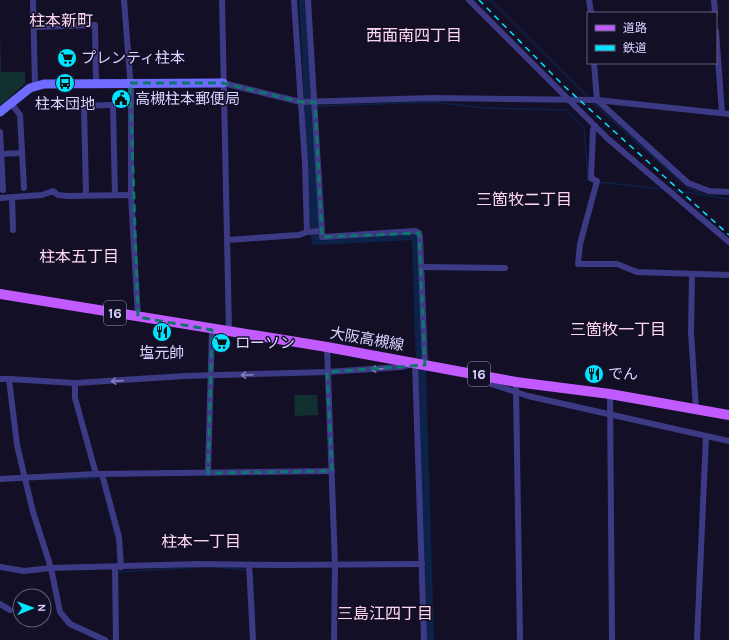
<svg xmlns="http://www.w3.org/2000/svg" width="729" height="640" font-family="Karla,'Noto Sans JP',sans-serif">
<rect width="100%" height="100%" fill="#130f26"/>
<g fill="#12302f">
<path d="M 0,26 L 1,72 L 25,72 L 25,84 L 0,105 Z"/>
<path d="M 294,395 L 317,395 L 318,415 L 295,416 Z"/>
</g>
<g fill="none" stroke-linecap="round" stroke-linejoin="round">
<g stroke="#0c2248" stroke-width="1.5">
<path d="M 490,0 L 588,97"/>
<path d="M 593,103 L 688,188 L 702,193"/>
<path d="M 317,106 L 434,102 L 484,108 L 566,110 L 584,127 L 588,180 L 592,181"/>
<path d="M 598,182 L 664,189"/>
<path d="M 672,190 L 729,199"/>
<path d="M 53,480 L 100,478"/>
<path d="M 102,484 L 116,540"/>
<path d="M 117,548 L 118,564"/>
<path d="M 216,567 L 248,570"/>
<path d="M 118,570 L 118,572 L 200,567"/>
<path d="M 252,571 L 255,619"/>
</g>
<path stroke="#0c2248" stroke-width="10" d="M 304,0 L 316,240 L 414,235 L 417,237 L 429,640"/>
<g stroke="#3d3a85" stroke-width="6">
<path d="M 33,0 L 35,86"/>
<path d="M 124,0 L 131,90 L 131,195 L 138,317"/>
<path d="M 222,0 L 229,332"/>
<path d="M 294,0 L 305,163 L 307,232"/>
<path d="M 308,0 L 322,231"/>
<path d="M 469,0 L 607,138 L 729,242"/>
<path d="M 589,0 L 591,13"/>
<path d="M 714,0 L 715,13"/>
<path d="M 34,27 L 95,25 L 96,83"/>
<path d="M 716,31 L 722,113"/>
<path d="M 594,63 L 597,100 L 688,183 L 709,191 L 729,192"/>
<path d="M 223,83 L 301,102 L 432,98 L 597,100 L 729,114"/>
<path d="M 11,103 L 20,115 L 24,188"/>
<path d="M 113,105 L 115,195"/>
<path d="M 595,126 L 593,130 L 591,178 L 597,181 L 580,244 L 578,264 L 617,264 L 637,272 L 729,275"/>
<path d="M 0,132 L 3,190"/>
<path d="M 1,154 L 22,153"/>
<path d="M 86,195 L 84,106 L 131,104"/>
<path d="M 12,197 L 13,230"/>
<path d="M 0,198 L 42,195 L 53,191 L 58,195 L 67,196 L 131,195"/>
<path d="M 227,240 L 299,235 L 307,232 L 322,231 L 322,237 L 415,231 L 419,233 L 420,237 L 425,365"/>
<path d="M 422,267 L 505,268"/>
<path d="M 692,274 L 691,332 L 696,409"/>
<path d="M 327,347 L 335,565 L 334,640"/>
<path d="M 473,378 L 528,396 L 729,441"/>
<path d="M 0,379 L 9,379 L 17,445 L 33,512 L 51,568 L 60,612 L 70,624 L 105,640"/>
<path d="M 9,379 L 75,383 L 185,376 L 327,372 L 401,367 L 415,363 L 424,640"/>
<path d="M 75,383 L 75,398 L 96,474"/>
<path d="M 516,389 L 520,640"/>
<path d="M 610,394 L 612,640"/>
<path d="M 208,473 L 212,330"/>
<path d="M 102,474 L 119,537 L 121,567"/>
<path d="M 0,479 L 96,474 L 332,471"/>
<path d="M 249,565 L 253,640"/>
<path d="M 0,567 L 24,571 L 51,568 L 198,564 L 280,565 L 422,564"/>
<path d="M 115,567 L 116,640"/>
<path d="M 0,604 L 10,610"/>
<path d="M 697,640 L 706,436"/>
</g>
<path stroke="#6f6bff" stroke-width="9" d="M 0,112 L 30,88 L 44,84 L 223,83"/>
<path stroke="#c25bff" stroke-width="10" d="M 0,294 L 327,347 L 516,382 L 610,394 L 729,415"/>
<path stroke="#00e5ff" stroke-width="1.5" stroke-dasharray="6 5" stroke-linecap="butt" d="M 479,0 L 564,86 L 729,235"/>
</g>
<defs><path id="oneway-shaft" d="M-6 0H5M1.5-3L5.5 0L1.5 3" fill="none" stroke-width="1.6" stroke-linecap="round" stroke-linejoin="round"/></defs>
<g stroke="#837fbc">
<use href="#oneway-shaft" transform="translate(377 369) rotate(176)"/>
<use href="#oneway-shaft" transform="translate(247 375) rotate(178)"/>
<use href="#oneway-shaft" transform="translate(117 381) rotate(176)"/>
</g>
<path fill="none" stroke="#0f766e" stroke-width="3" stroke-dasharray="8 5" stroke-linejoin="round" d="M 130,83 L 223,83 L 301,102 L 315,102 L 322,237 L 419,233 L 425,365 L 327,372 L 332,471 L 208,473 L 212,330 L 138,317 Z"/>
<defs>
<symbol id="supermarket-disc" viewBox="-11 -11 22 22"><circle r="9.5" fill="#00e5ff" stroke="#130f26"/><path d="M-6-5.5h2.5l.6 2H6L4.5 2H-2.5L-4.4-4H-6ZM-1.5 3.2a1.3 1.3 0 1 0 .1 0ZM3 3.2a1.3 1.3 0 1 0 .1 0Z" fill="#111"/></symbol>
<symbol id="bus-disc" viewBox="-11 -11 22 22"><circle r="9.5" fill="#00e5ff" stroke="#130f26"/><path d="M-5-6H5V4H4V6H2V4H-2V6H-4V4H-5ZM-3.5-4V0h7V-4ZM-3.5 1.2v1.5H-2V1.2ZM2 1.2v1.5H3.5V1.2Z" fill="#111"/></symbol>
<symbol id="civic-disc" viewBox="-11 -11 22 22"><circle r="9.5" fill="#00e5ff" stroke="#130f26"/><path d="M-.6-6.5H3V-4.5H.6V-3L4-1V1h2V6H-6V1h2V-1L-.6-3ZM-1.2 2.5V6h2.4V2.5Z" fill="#111"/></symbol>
<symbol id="restaurant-disc" viewBox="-11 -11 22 22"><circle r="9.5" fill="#00e5ff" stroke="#130f26"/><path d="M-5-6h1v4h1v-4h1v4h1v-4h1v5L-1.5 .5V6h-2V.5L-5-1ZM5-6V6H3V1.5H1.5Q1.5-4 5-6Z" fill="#111"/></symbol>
</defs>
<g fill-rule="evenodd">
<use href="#supermarket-disc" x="56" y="47" width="22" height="22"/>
<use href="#bus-disc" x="54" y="72" width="22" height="22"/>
<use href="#civic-disc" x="110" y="88" width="22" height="22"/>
<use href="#restaurant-disc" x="151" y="321" width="22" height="22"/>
<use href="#supermarket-disc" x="210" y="332" width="22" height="22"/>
<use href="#restaurant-disc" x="583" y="363" width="22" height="22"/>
</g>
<g text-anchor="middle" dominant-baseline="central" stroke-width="3" stroke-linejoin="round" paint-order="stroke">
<g fill="#130f26" stroke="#9e99be" stroke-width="1">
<rect x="104" y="301" width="22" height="24" rx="3"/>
<rect x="468" y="362" width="22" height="24" rx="3"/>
</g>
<g font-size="14" font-weight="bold" fill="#d9d4ff">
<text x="115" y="313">16</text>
<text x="479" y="374">16</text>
</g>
<g font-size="15" fill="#d9d4ff" stroke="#130f26" text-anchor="start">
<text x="81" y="58">プレンティ柱本</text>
<text x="135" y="99">高槻柱本郵便局</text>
<text x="65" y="104" text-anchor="middle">柱本団地</text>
<text x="235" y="343">ローソン</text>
<text x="162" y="353" text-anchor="middle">塩元帥</text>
<text x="608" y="374">でん</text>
</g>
<g font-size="15" fill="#d9d4ff" stroke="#130f26">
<text transform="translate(367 339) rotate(10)">大阪高槻線</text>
</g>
<g font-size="16" fill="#ffd6f0" stroke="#130f26">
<text x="61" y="20">柱本新町</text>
<text x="414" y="35">西面南四丁目</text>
<text x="524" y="199">三箇牧二丁目</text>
<text x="79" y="256">柱本五丁目</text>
<text x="618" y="329">三箇牧一丁目</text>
<text x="201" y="541">柱本一丁目</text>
<text x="385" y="613">三島江四丁目</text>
</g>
</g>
<rect x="587" y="12" width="130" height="52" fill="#130f26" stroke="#625e7d"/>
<rect x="595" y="25" width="20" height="6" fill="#c25bff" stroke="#625e7d"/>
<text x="623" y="32" font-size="12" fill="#d9d4ff">道路</text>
<rect x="595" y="45" width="20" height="6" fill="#00e5ff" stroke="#625e7d"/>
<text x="623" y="52" font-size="12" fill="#d9d4ff">鉄道</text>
<g transform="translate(32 608) rotate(89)"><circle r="19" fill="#130f26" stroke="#625e7d"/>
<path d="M0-3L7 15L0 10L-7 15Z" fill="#00e5ff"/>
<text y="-6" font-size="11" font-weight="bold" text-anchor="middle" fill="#d9d4ff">N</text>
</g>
</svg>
